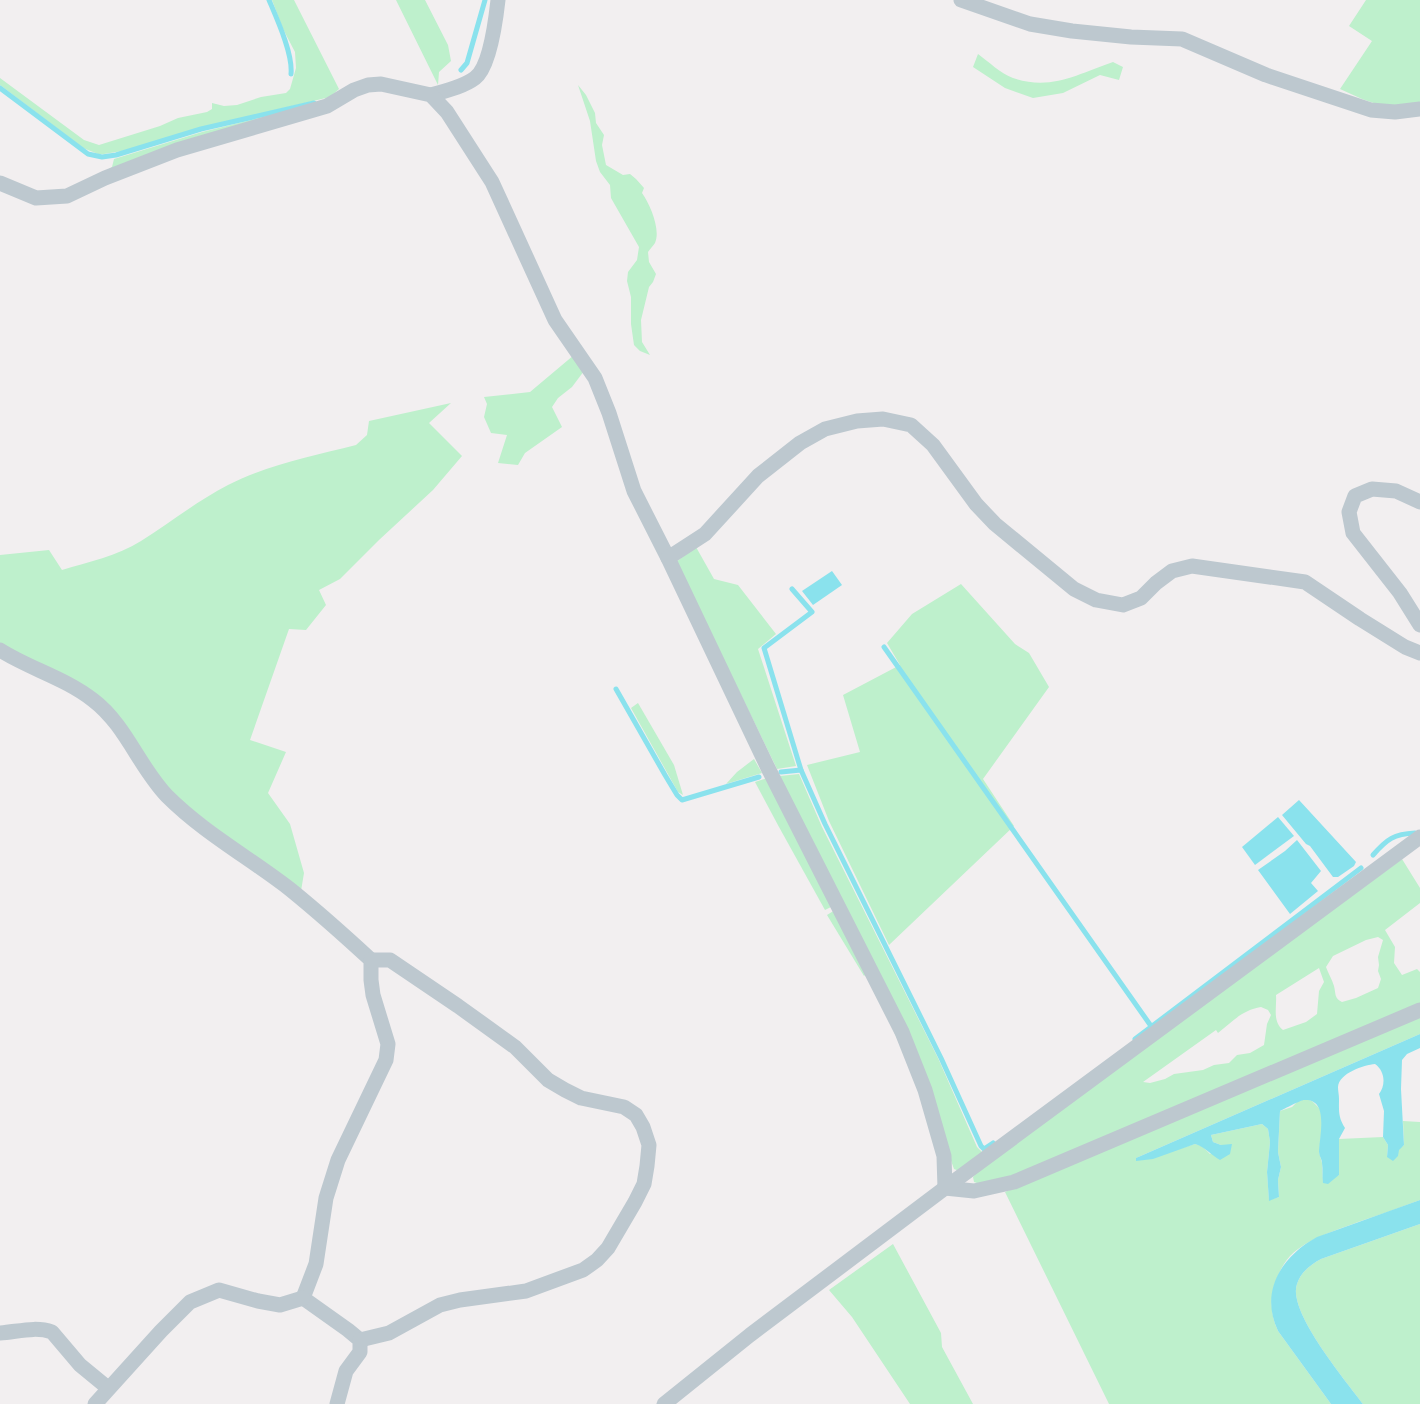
<svg xmlns="http://www.w3.org/2000/svg" width="1420" height="1404" font-family="'IBM Plex Sans',sans-serif">
<rect width="100%" height="100%" fill="#f2eff0"/>
<g fill="#bef0cc" fill-rule="evenodd">
<path d="M 272,0 L 294,0 L 339,89 L 330,97 L 200,128 L 128,150 L 104,154 L 98,154 L 83,148 L 0,85 L 0,78 L 84,140 L 99,145 L 160,126 L 178,118 L 207,112 L 212,109 L 212,103 L 224,106 L 237,105 L 261,97 L 286,93 L 290,89 L 296,68 L 295,52 L 283,29 Z"/>
<path d="M 396,0 L 425,0 L 448,45 L 451,61 L 439,72 L 438,85 Z"/>
<path d="M 1366,0 L 1420,0 L 1420,106 L 1388,108 L 1362,99 L 1340,89 L 1372,41 L 1349,26 Z"/>
<path d="M 978,54 C 988,61 1001,74 1013,78 C 1051,91 1078,74 1113,62 L 1123,67 L 1119,80 L 1100,75 L 1063,93 L 1033,98 L 1005,88 L 973,67 Z"/>
<path d="M 578,85 L 586,95 L 595,113 L 596,123 L 604,135 L 602,145 L 606,165 L 623,175 L 630,174 L 636,179 L 644,188 L 642,193 C 650,204 661,230 655,243 C 653,246 650,249 648,252 L 649,262 L 656,274 L 653,282 L 649,287 L 641,320 L 642,342 L 650,355 L 640,351 L 634,345 L 631,324 L 631,297 L 627,281 L 628,272 L 637,260 L 639,247 L 611,198 L 610,185 L 600,172 L 596,161 L 590,121 Z"/>
<path d="M 287,111 L 67,194 L 112,167 L 114,159 L 202,132 Z"/>
<path d="M 574,355 L 584,371 L 572,387 L 558,398 L 552,407 L 562,427 L 525,453 L 518,465 L 498,463 L 507,435 L 491,433 L 484,417 L 487,404 L 484,397 L 530,392 Z"/>
<path d="M 451,403 L 429,423 L 462,456 L 433,490 L 379,540 L 340,579 L 319,590 L 326,605 L 306,630 L 289,629 L 250,740 L 286,752 L 268,793 L 290,824 L 304,873 L 301,891 L 290,884 L 167,791 L 111,712 L 0,644 L 0,555 L 49,550 L 62,570 C 88,562 117,556 141,541 C 170,523 197,501 228,485 C 267,465 313,456 356,445 L 367,435 L 369,421 Z"/>
<path d="M 696,547 L 714,579 L 738,585 L 776,634 L 758,649 L 796,766 L 777,769 L 676,562 Z"/>
<path d="M 961,584 L 1015,644 L 1029,653 L 1049,687 L 983,779 L 1014,826 L 889,945 L 829,821 L 807,765 L 860,752 L 843,695 L 900,665 L 887,643 L 912,614 Z"/>
<path d="M 638,703 L 674,765 L 683,795 L 678,792 L 631,708 Z"/>
<path d="M 754,759 L 762,773 L 726,784 L 737,772 Z"/>
<path d="M 799,774 L 822,827 L 938,1058 L 977,1147 L 983,1153 L 959,1171 L 954,1169 L 949,1155 L 780,776 Z"/>
<path d="M 767,778 L 833,906 L 825,910 L 779,827 L 755,782 Z"/>
<path d="M 1402,859 L 1420,888 L 1420,903 L 1385,930 L 1395,947 L 1394,963 L 1402,975 L 1417,969 L 1420,972 L 1420,1003 L 1013,1177 L 980,1184 L 974,1182 L 973,1177 L 979,1170 ZM 1378,937 L 1383,940 L 1378,957 L 1379,965 L 1378,971 L 1381,979 L 1378,988 L 1356,998 L 1342,1002 C 1334,998 1336,994 1334,986 C 1332,979 1328,973 1326,967 L 1333,956 L 1366,940 ZM 1319,968 L 1324,982 L 1319,991 L 1317,1014 L 1306,1022 L 1283,1030 C 1272,1021 1277,1007 1276,995 ZM 1261,1007 L 1268,1010 L 1271,1015 L 1267,1024 L 1264,1045 L 1250,1053 L 1237,1055 L 1229,1063 L 1214,1065 L 1203,1070 L 1174,1074 L 1165,1079 L 1150,1083 L 1143,1082 L 1216,1030 L 1218,1033 C 1232,1022 1242,1010 1261,1007 Z"/>
<path d="M 835,910 L 866,974 L 864,976 L 827,915 Z"/>
<path d="M 1420,1017 L 1420,1034 L 1136,1158 L 1175,1150 L 1195,1144 L 1202,1146 L 1210,1154 L 1221,1145 L 1213,1142 L 1211,1135 L 1262,1124 L 1268,1129 L 1270,1142 L 1267,1172 L 1269,1200 L 1279,1197 L 1278,1180 L 1281,1167 L 1278,1152 L 1280,1111 L 1292,1107 L 1298,1101 L 1306,1099 L 1312,1101 L 1320,1109 L 1323,1120 L 1319,1152 L 1322,1163 L 1323,1182 L 1339,1175 L 1339,1139 L 1383,1137 L 1388,1145 L 1387,1157 L 1404,1145 L 1403,1121 L 1420,1122 L 1420,1200 C 1399,1208 1379,1215 1358,1222 C 1335,1231 1308,1238 1290,1256 C 1282,1265 1278,1275 1274,1286 C 1270,1302 1271,1316 1278,1331 L 1331,1404 L 1109,1404 L 1005,1192 Z"/>
<path d="M 1420,1224 L 1420,1404 L 1363,1404 C 1346,1381 1287,1311 1297,1284 C 1301,1272 1310,1265 1321,1259 Z"/>
<path d="M 893,1244 L 941,1333 L 942,1347 L 973,1404 L 910,1404 L 852,1317 L 829,1290 Z"/>
</g>
<g fill="#8ae2ed">
<path d="M 832,571 L 842,585 L 813,605 L 802,591 Z"/>
<path d="M 1299,800 L 1356,862 L 1354,866 L 1338,877 L 1333,877 L 1310,846 L 1306,844 L 1282,815 Z"/>
<path d="M 1278,817 L 1294,836 L 1255,865 L 1242,847 Z"/>
<path d="M 1297,840 L 1321,871 L 1311,883 L 1318,891 L 1290,914 L 1258,870 L 1285,851 Z"/>
<path d="M 1420,1034 L 1420,1048 L 1407,1054 L 1402,1060 L 1401,1089 L 1404,1145 L 1399,1150 L 1398,1156 L 1393,1161 L 1387,1157 L 1388,1145 L 1383,1137 L 1384,1111 L 1379,1094 C 1386,1085 1385,1071 1375,1064 C 1364,1065 1339,1073 1338,1087 C 1338,1091 1339,1095 1339,1099 C 1339,1111 1338,1117 1345,1128 L 1339,1139 L 1339,1175 L 1328,1184 L 1323,1183 C 1322,1176 1323,1170 1322,1163 C 1322,1159 1319,1156 1319,1152 C 1319,1138 1330,1098 1304,1100 C 1301,1100 1284,1109 1280,1111 L 1278,1152 L 1281,1167 L 1278,1180 L 1279,1197 L 1269,1201 L 1267,1172 L 1270,1142 L 1268,1129 L 1262,1124 L 1211,1135 L 1213,1142 L 1221,1145 L 1232,1144 L 1230,1154 L 1220,1160 C 1211,1155 1205,1147 1195,1144 L 1153,1159 L 1136,1161 L 1136,1158 Z"/>
<path d="M 1420,1200 L 1420,1224 L 1321,1259 C 1310,1265 1301,1272 1297,1284 C 1287,1311 1346,1381 1363,1404 L 1331,1404 L 1278,1331 C 1259,1291 1282,1256 1317,1237 Z"/>
</g>
<g fill="none" stroke-linecap="round" stroke-linejoin="round">
<g stroke="#8ae2ed" stroke-width="5">
<path d="M 269,0 C 277,19 293,54 291,74"/>
<path d="M 461,70 L 467,63 L 485,0"/>
<path d="M 0,88 L 88,154 L 102,157 L 116,155 L 201,129 L 314,103"/>
<path d="M 792,589 L 812,612 L 764,648 L 801,770 L 825,824 L 941,1058 L 981,1146 L 984,1149 L 993,1143"/>
<path d="M 884,647 L 1151,1026"/>
<path d="M 616,689 L 665,775 L 677,795 L 682,800 L 759,777"/>
<path d="M 781,772 L 801,770"/>
<path d="M 1373,855 C 1387,839 1394,834 1415,833"/>
<path d="M 1135,1039 L 1361,868"/>
</g>
<g stroke="#bdc8cf" stroke-width="15">
<path d="M 961,0 L 1030,24 L 1072,31 L 1131,37 L 1182,39 L 1266,75 L 1371,110 L 1395,112 L 1420,109"/>
<path d="M 431,95 C 445,91 463,87 475,78 C 490,67 496,18 498,0"/>
<path d="M 0,183 L 36,198 L 67,196 L 105,178 L 177,150 L 327,106 L 354,90 L 368,85 L 381,84 L 431,95 L 447,112 L 492,182 L 555,320 L 595,378 L 609,413 L 634,491 L 668,558 L 768,768 L 902,1032 L 925,1090 L 944,1156 L 945,1188 L 974,1191 L 1014,1182 L 1420,1010"/>
<path d="M 1420,502 L 1396,491 L 1372,489 L 1355,496 L 1349,512 L 1353,533 L 1400,593 L 1420,625"/>
<path d="M 668,558 L 705,534 L 758,476 L 800,443 L 825,429 L 857,421 L 883,419 L 911,425 L 933,445 L 976,504 L 995,524 L 1074,589 L 1096,600 L 1123,605 L 1141,598 L 1156,583 L 1172,571 L 1192,566 L 1305,582 L 1360,619 L 1405,647 L 1420,653"/>
<path d="M 0,650 C 30,669 65,678 93,700 C 126,725 139,767 167,796 C 204,833 250,858 291,890 C 318,912 345,936 371,960 L 371,980 L 373,995 L 388,1044 L 386,1060 L 338,1160 L 326,1198 L 316,1264 L 303,1298 L 348,1330 L 360,1340 L 360,1352 L 346,1371 L 337,1404"/>
<path d="M 0,1333 C 17,1332 35,1326 52,1332 L 80,1365 L 108,1388"/>
<path d="M 360,1340 L 389,1333 L 440,1305 L 460,1300 L 526,1291 L 583,1270 L 597,1260 L 608,1248 L 635,1202 L 644,1184 L 647,1166 L 649,1145 L 643,1127 L 636,1115 L 624,1107 L 581,1098 L 565,1090 L 548,1080 L 515,1047 L 458,1006 L 390,960 L 371,960"/>
<path d="M 95,1404 L 161,1331 L 190,1302 L 219,1290 L 258,1301 L 280,1305 L 303,1298"/>
<path d="M 664,1404 L 750,1335 L 945,1188 L 1420,837"/>
</g>
</g>
</svg>
